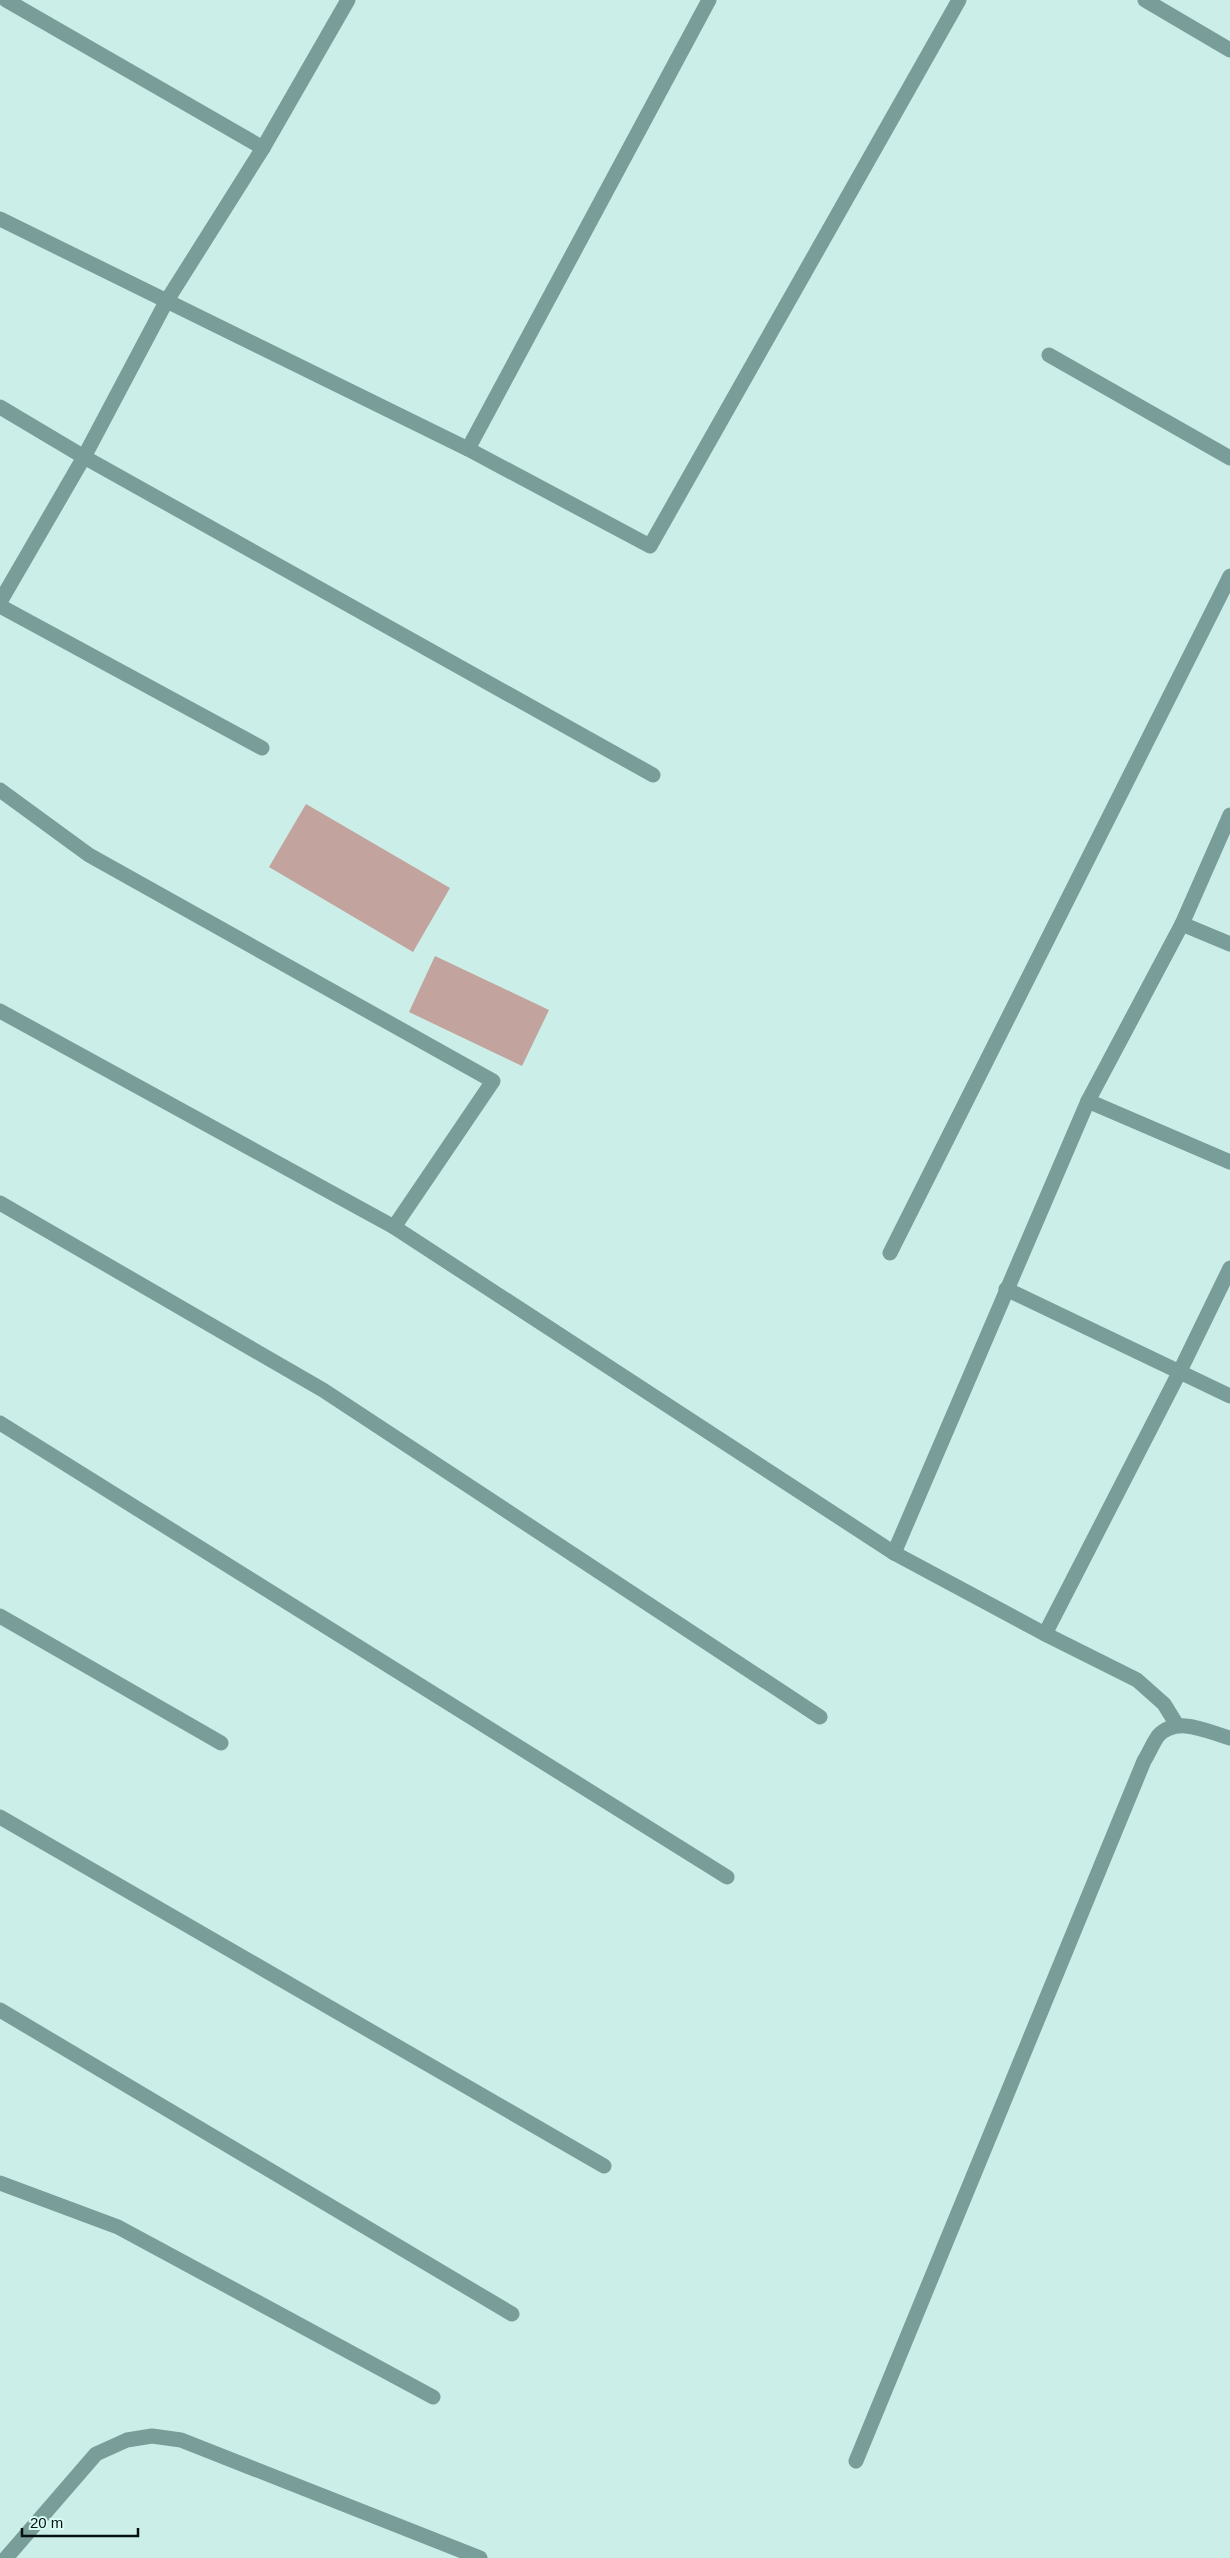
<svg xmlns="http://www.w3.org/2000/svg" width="1230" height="2558" font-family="Helvetica,sans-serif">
<rect width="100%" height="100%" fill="#cbeee8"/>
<g fill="#c2a39e">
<path d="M 306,804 L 450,888 L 413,952 L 269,867 Z"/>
<path d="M 435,956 L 549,1010 L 522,1066 L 409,1012 Z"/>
</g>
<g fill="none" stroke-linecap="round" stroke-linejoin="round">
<path stroke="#799e99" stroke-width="15" d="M 1049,355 L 1230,458"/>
<g stroke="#799e99" stroke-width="15">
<path d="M 6,0 L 263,148"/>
<path d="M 1145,0 L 1230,50"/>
<path d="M 0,219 L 468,449 L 650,546 L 959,0"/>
<path d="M 0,407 L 84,457 L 653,775"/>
<path d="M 468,449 L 709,0"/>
<path d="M 0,602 L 84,457 L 166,302 L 263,148 L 348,0"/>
<path d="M 0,606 L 262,748"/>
<path d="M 0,790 L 89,855 L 493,1081 L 394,1227 L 0,1011"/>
<path d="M 1182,924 L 1230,944"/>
<path d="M 1088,1101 L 1230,1162"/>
<path d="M 0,1203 L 323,1390 L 820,1717"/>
<path d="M 394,1227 L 894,1553 L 1088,1101 L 1182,924 L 1230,815"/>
<path d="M 890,1253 L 1230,576"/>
<path d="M 1006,1289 L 1230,1396"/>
<path d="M 0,1423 L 727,1877"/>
<path d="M 894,1553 L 1045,1634 L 1179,1373 L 1230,1268"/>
<path d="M 0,1616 L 221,1743"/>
<path d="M 1045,1634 L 1137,1680 L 1164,1704 L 1177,1725"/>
<path d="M 0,1817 L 604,2166"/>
<path d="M 0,2010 L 512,2314"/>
<path d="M 0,2183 L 118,2227 L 433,2397"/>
<path d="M 856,2461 L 1144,1761 C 1149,1753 1153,1743 1158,1736 C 1177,1715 1208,1732 1230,1738"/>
<path d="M 6,2558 L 96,2454 L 127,2440 L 152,2436 L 181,2440 L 480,2558"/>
</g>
</g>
<path d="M22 2528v8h116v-8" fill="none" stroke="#05110f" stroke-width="2.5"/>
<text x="30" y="2528" font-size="15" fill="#05110f" stroke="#d8fbf6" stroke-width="4" paint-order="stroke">20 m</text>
</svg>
